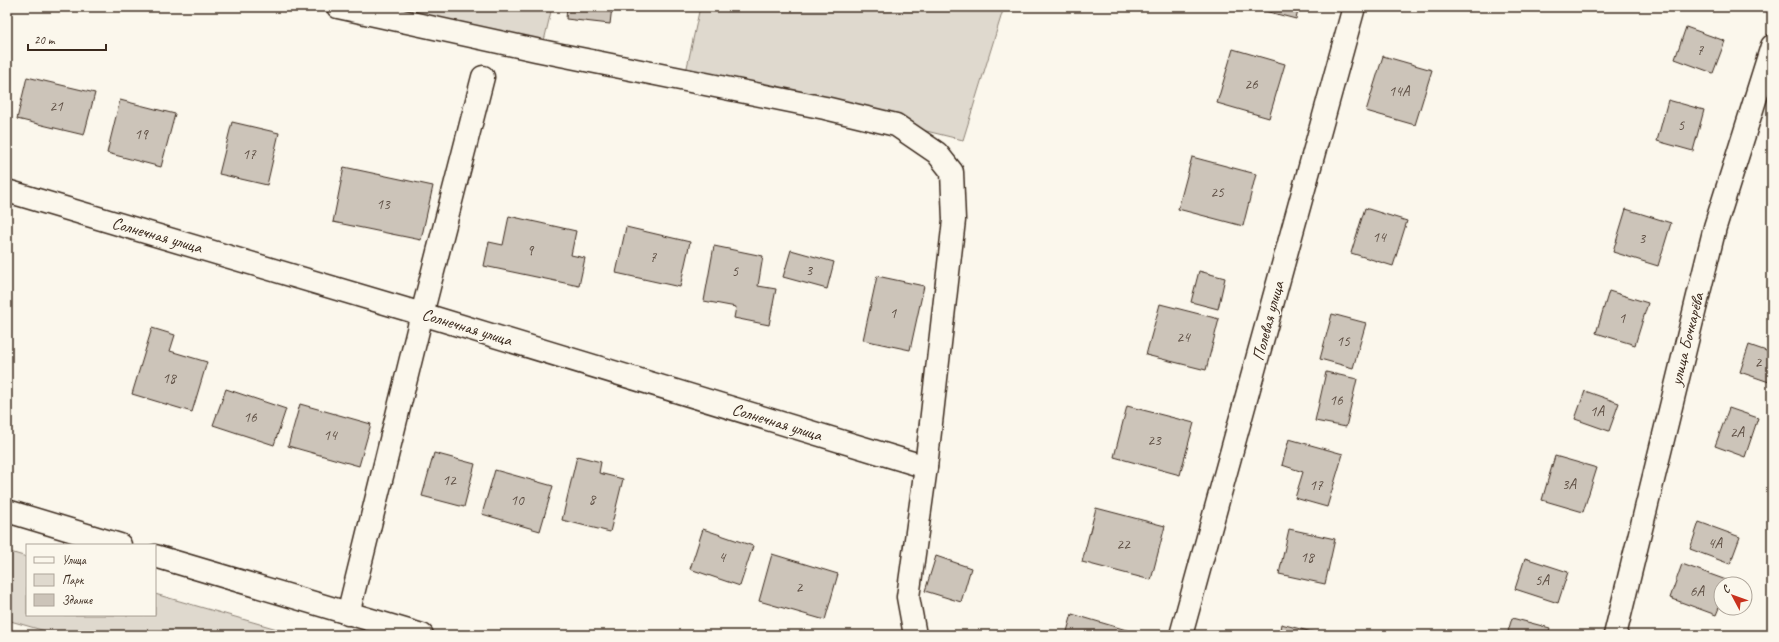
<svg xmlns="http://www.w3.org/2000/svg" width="1779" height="642" font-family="Caveat,sans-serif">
<rect width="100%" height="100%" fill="#fbf7ec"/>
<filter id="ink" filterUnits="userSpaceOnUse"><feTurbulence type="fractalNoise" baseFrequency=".025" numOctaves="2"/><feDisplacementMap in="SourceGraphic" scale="8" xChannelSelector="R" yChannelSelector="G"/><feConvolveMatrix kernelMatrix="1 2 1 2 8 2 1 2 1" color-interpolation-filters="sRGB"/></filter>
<g filter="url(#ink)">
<g fill="#dfd9ce" stroke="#8d8276">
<path d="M 391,7 L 552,7 L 544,41 Z"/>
<path d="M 700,7 L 1004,7 L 963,140 L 686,72 Z"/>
<path d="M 7,551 L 27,557 L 27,615 L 155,615 L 155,594 L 298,635 L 59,635 L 7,620 Z"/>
</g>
<g fill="#ccc4b9" stroke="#3b2a1e">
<path d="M 567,7 L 612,7 L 610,24 L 566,19 Z"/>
<path d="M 1249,7 L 1299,7 L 1296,19 Z"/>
<path d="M 1686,27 L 1725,41 L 1713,73 L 1675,59 Z"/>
<path d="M 1233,49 L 1285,64 L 1269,118 L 1217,103 Z"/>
<path d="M 1383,56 L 1432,70 L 1415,125 L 1366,111 Z"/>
<path d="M 27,77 L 95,93 L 84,135 L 17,119 Z"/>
<path d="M 120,100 L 175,114 L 161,167 L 107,153 Z"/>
<path d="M 1668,100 L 1704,110 L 1693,151 L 1657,141 Z"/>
<path d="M 232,122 L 279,133 L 267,185 L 219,174 Z"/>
<path d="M 1192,157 L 1256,174 L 1243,226 L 1178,209 Z"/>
<path d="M 344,167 L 433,186 L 421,240 L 333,222 Z"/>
<path d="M 1365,208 L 1407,221 L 1393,266 L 1351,253 Z"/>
<path d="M 1626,209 L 1671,223 L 1658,266 L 1613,252 Z"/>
<path d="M 509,216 L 576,231 L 571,255 L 585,258 L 579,286 L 484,266 L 489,242 L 503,245 Z"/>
<path d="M 626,227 L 690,242 L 680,287 L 616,273 Z"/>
<path d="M 714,246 L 763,256 L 758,286 L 776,289 L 769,325 L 734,318 L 736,307 L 704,301 Z"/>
<path d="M 791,250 L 834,262 L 827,289 L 783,277 Z"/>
<path d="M 1199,271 L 1225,278 L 1218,309 L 1191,302 Z"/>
<path d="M 877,276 L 924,286 L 910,350 L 863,340 Z"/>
<path d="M 1609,291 L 1648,303 L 1635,345 L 1596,333 Z"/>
<path d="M 1160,304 L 1219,319 L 1206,370 L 1146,355 Z"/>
<path d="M 1332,314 L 1366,323 L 1353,368 L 1320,359 Z"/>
<path d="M 152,328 L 175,335 L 170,351 L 207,362 L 192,412 L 132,394 Z"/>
<path d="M 1749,345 L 1772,353 L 1772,383 L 1740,372 Z"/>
<path d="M 1326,372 L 1357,379 L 1346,427 L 1315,421 Z"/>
<path d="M 226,389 L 286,409 L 274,445 L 213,425 Z"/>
<path d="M 1585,391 L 1619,403 L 1609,431 L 1575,419 Z"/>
<path d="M 300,404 L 371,424 L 359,466 L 288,446 Z"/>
<path d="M 1127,406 L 1194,423 L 1180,475 L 1114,457 Z"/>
<path d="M 1729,408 L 1758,418 L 1745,457 L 1715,446 Z"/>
<path d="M 1289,439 L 1343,454 L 1327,507 L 1295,498 L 1303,472 L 1282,465 Z"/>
<path d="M 434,453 L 475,464 L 464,507 L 422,496 Z"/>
<path d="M 577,456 L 601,462 L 599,473 L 623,479 L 610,532 L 562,520 Z"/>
<path d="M 1555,456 L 1597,468 L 1583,512 L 1542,500 Z"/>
<path d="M 495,470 L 553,486 L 540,531 L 482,514 Z"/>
<path d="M 1096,508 L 1165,526 L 1151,580 L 1082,562 Z"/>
<path d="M 1699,522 L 1740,537 L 1730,564 L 1690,549 Z"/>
<path d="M 703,529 L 753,546 L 740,586 L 690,569 Z"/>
<path d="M 1289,529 L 1335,539 L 1325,584 L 1279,574 Z"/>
<path d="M 772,554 L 838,574 L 825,620 L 759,601 Z"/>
<path d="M 936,556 L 971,568 L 961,602 L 925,591 Z"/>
<path d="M 1525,558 L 1568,572 L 1558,603 L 1515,589 Z"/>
<path d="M 1682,564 L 1729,581 L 1728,584 L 1721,584 L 1721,603 L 1716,615 L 1670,598 Z"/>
<path d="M 1072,614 L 1140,634 L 1140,635 L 1066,635 Z"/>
<path d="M 1512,618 L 1550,628 L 1548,635 L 1507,635 Z"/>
<path d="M 1281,624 L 1320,634 L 1319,635 L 1279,635 Z"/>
</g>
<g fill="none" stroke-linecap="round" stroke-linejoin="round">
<defs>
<g id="minor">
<path d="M 338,7 L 536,50 L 825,108 L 896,125 L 937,153 L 952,172 L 954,220 L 926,467 L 908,597 L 915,635"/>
<path d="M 7,191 L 422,314 L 926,467"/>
<path d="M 348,614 L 422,314 L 483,77"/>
<path d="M 1181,635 L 1354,7"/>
<path d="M 1615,635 L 1715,227 L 1772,46"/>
</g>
<g id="major">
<path d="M 7,511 L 120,545"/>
<path d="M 155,556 L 422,635"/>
</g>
</defs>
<use href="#minor" stroke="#3b2a1e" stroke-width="25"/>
<use href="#major" stroke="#3b2a1e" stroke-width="25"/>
<use href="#minor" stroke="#fbf7ec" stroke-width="22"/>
<use href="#major" stroke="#fbf7ec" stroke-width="22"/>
</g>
</g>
<g text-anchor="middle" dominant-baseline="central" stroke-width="3" stroke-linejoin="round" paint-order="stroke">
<g font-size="15" fill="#5f5045">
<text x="1700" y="50">7</text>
<text x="1251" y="84">26</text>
<text x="1399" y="91">14А</text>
<text x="56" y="106">21</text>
<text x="1681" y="125">5</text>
<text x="141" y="134">19</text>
<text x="249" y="154">17</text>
<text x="1217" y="192">25</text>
<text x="383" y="204">13</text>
<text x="1379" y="237">14</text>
<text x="1642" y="238">3</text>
<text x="530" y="250">9</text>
<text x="653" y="257">7</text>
<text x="809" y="270">3</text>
<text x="735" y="271">5</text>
<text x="893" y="313">1</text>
<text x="1622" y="318">1</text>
<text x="1183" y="337">24</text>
<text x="1343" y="341">15</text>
<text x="1758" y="362">2</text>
<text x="169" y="378">18</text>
<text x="1336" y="400">16</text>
<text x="1597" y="411">1А</text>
<text x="250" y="417">16</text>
<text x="1737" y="432">2А</text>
<text x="330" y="435">14</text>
<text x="1154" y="440">23</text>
<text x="449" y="480">12</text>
<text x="1569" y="484">3А</text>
<text x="1316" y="485">17</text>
<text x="592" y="499">8</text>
<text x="517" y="500">10</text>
<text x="1715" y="543">4А</text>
<text x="1123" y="544">22</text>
<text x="722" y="557">4</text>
<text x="1307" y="557">18</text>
<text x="1542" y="580">5А</text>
<text x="799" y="587">2</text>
<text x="1697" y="591">6А</text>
</g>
<g font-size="17" fill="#3b2a1e" stroke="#fbf7ec">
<text transform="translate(157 235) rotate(16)">Солнечная улица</text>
<text transform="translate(1268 321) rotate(-75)">Полевая улица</text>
<text transform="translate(467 327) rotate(17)">Солнечная улица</text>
<text transform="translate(1687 339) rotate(-76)">улица Бочкарёва</text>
<text transform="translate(777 422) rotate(17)">Солнечная улица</text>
</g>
</g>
<rect width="1779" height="642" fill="none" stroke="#fbf7ec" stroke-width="24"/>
<rect x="12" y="12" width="1755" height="618" fill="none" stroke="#3b2a1e" stroke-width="1.5" filter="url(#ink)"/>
<rect x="26" y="544" width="130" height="72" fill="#fbf7ec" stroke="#aea59a"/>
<rect x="34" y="557" width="20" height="6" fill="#fbf7ec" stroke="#aea59a"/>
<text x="62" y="564" font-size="12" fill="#3b2a1e">Улица</text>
<rect x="34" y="574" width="20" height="12" fill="#dfd9ce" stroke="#aea59a"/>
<text x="62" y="584" font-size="12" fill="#3b2a1e">Парк</text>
<rect x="34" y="594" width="20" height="12" fill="#ccc4b9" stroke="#aea59a"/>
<text x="62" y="604" font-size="12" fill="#3b2a1e">Здание</text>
<g transform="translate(1733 596) rotate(311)"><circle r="19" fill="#fbf7ec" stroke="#aea59a"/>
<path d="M0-3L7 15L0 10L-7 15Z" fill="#c8321e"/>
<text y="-6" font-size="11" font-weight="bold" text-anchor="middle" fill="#3b2a1e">С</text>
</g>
<path d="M28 44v6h78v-6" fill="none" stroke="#3b2a1e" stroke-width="2"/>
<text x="34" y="44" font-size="12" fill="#3b2a1e" stroke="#fbf7ec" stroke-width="3" paint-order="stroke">20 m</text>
</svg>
